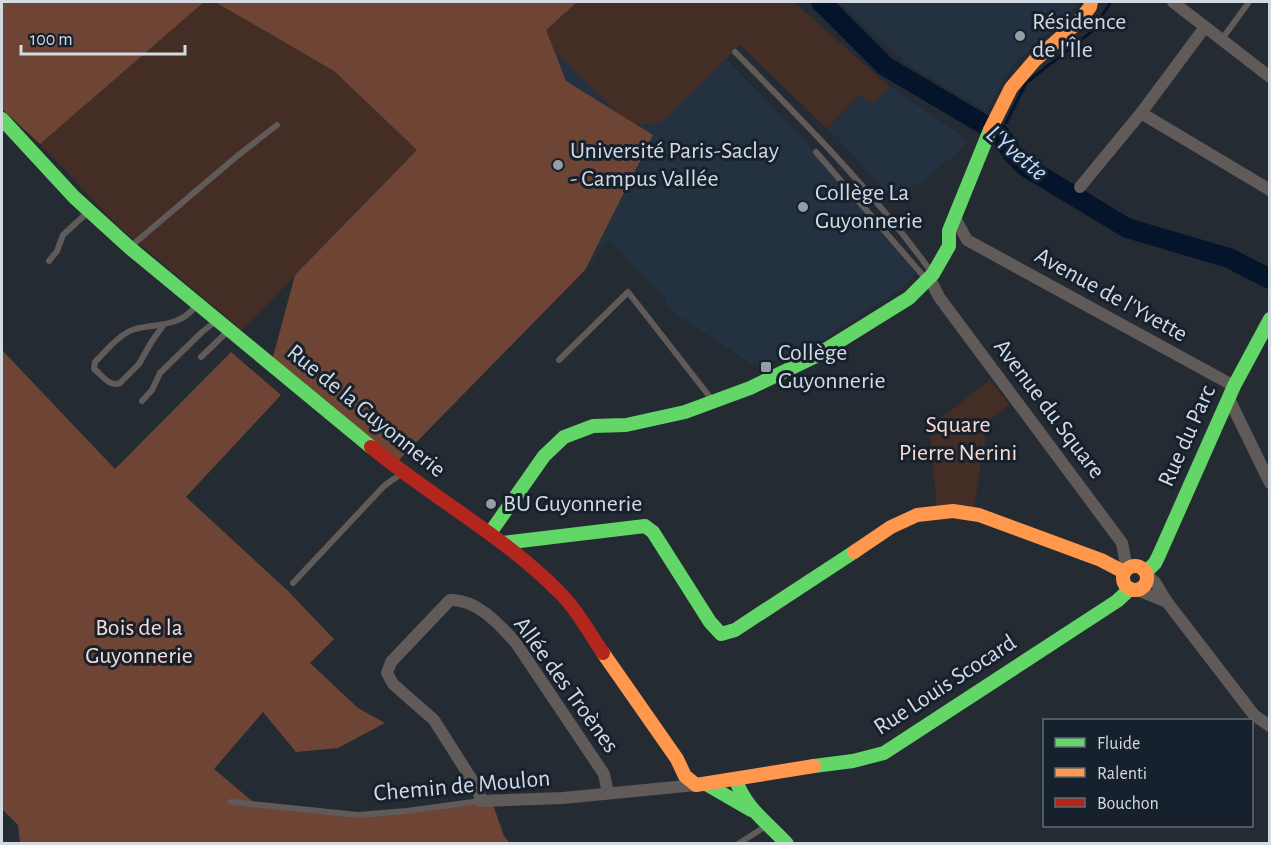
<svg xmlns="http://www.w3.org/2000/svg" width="1271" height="845" font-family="'Alegreya Sans',sans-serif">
<rect width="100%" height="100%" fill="#252b32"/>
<g fill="#233141">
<path d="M 837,2 L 1081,2 L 1055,28 L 1015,62 L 985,111 L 909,65 Z"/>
<path d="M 315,34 L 740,45 L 726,59 L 805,140 L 916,273 L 902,288 L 818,343 L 781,359 L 755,366 L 674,313 L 666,305 L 665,298 L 609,240 L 587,267 Z"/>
<path d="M 890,87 L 970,141 L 918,186 L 916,183 L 905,192 L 902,189 L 891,198 L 837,137 L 827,129 L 859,95 L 872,103 Z"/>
</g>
<g fill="#442d24">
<path d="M 204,2 L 215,2 L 334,71 L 418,150 L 242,330 L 120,228 L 40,144 Z"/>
<path d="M 574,2 L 794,2 L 890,87 L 872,103 L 859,95 L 827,129 L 740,45 L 662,122 L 630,126 L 539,35 Z"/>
<path d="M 990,380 L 1009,405 L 988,421 L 974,508 L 937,507 L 929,427 Z"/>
</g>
<g fill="#6e4535">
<path d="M 2,2 L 204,2 L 40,144 L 2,109 Z"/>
<path d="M 215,2 L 577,2 L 546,30 L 566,81 L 653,135 L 585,270 L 398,461 L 273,357 L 295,275 L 417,150 L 334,71 Z"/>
<path d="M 2,350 L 115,469 L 231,352 L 281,395 L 186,497 L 288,591 L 334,639 L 310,663 L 358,708 L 385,723 L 338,748 L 296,752 L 263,712 L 214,769 L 257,805 L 358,815 L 492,802 L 504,836 L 510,843 L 20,843 L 18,825 L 2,809 Z"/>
</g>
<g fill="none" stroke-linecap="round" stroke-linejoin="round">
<path stroke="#03142b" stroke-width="3" d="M 1006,123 L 1026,83 L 1091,32 L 1111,2"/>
<path stroke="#03142b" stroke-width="20" d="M 821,2 L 885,66 L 1000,134 L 1012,153 L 1026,167 L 1127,228 L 1229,258 L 1270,279"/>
<g stroke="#605a58" stroke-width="6">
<path d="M 1222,39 L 1249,2"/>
<path d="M 735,52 C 804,122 875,193 932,273"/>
<path d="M 816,152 L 926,279"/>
<path d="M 130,247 L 236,157 L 277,125"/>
<path d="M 49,261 L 57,251 L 63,235 L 89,211"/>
<path d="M 163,326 L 152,341 L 139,364 L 120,383 C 110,388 102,375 94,369 L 95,362 C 107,350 119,334 135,329 C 158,323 178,328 196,306"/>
<path d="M 201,357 L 228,331"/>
<path d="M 559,360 L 628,292 L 713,401"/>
<path d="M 142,401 L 152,390 L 160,373 L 202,332 L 216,321"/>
<path d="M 293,583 L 384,486 L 402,473"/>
<path d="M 231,802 L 358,815 L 407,811 L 480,801"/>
<path d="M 738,844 L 766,826"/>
</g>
<g stroke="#605a58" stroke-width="12">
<path d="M 1173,2 L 1270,77"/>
<path d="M 1141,113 L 1270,190"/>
<path d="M 1080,187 L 1141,113 L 1205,27"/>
<path d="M 955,218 L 967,240 L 1234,386"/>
<path d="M 929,277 L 939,297 L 1122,543 L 1127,569"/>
<path d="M 1229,399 L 1270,483"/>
<path d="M 1148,576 L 1155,582 L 1167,602 L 1254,715 L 1270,726"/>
<path d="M 1137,590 L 1167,602"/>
<path d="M 608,793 L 604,774 L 516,643 C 499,624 477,599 450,600 L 391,662 L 387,673 L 393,684 L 434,720 L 479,791 L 480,801 L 563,798 L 696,785"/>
</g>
<g stroke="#63d668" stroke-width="14">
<path d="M 2,119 L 74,197 L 130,248 L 371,447"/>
<path d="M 490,533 L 544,456 L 564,437 L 593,426 L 626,425 L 685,412 L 750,388 L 814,357 L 909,298 L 933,274 L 949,246 L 949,231 L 990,130"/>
<path d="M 503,543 L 645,526 L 653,532 L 710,622 L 721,634 L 735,630 L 854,552"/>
<path d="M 1146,572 L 1155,563 L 1159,555 L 1234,386 L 1270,319"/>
<path d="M 814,766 L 853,761 L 884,753 L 1117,601 L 1130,589"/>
<path d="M 736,780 C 745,808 768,823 787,844"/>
<path d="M 706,784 L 751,810"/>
</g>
<g stroke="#ff974d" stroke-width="14">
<path d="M 990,130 L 1011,88 L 1035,60 L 1078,22 L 1090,7 L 1091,2"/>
<path d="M 854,552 L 891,527 L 917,515 L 953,511 L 979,515 L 1101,560 L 1124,572"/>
<circle cx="1135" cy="578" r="12"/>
<path d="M 603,653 L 677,759 L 685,776 L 696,785 L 814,766"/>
</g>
<path stroke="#b3261e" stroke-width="14" d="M 371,447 C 433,498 504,536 560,593 C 576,608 590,634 603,653"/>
</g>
<g fill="#969da4" stroke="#17212d" stroke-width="2">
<circle cx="1020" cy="36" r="6"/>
<circle cx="558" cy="165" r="6"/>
<circle cx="803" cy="207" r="6"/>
<rect x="760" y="361" width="12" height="12" rx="3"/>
<circle cx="491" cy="504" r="6"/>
</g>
<g text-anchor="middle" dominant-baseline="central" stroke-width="6" stroke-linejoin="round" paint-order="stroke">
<g font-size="24" fill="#d3dae2" stroke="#17212d" text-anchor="start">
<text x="1032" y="22">Résidence<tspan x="1032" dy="28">de l'Île</tspan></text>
<text x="570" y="151">Université Paris-Saclay<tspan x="570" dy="28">- Campus Vallée</tspan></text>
<text x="815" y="193">Collège La<tspan x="815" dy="28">Guyonnerie</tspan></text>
<text x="778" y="353">Collège<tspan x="778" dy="28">Guyonnerie</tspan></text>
<text x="503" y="504">BU Guyonnerie</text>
</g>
<g font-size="24" fill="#d3dae2" stroke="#17212d">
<text transform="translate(1111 295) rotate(29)">Avenue de l'Yvette</text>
<text transform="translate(1049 409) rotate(53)">Avenue du Square</text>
<text transform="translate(366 411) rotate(39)">Rue de la Guyonnerie</text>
<text transform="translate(1187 436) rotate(-66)">Rue du Parc</text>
<text transform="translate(566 685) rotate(54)">Allée des Troènes</text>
<text transform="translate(945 685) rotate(-33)">Rue Louis Scocard</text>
<text transform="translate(462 786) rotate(-5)">Chemin de Moulon</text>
</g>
<g font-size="24" fill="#fbdace" stroke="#17212d">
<text x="958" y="425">Square<tspan x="958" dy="28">Pierre Nerini</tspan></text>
<text x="139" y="628">Bois de la<tspan x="139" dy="28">Guyonnerie</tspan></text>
</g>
<g font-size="26" font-style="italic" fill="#badaff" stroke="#17212d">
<text transform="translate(1017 153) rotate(40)">L'Yvette</text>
</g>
</g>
<rect width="1271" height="845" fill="none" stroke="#d3dae2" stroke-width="6"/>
<rect x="1043" y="719" width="210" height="108" fill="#17212d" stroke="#626b75" stroke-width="1.5"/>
<rect x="1055" y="738" width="30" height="9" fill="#63d668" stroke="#626b75" stroke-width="1.5"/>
<text x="1097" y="749" font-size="18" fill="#d3dae2">Fluide</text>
<rect x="1055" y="768" width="30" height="9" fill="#ff974d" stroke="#626b75" stroke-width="1.5"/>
<text x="1097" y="779" font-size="18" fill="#d3dae2">Ralenti</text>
<rect x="1055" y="798" width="30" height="9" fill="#b3261e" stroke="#626b75" stroke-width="1.5"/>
<text x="1097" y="809" font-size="18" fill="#d3dae2">Bouchon</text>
<path d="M21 45v9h164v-9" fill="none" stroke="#d3dae2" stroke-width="3"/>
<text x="30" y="45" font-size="18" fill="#d3dae2" stroke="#17212d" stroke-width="4.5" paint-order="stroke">100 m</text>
</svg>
